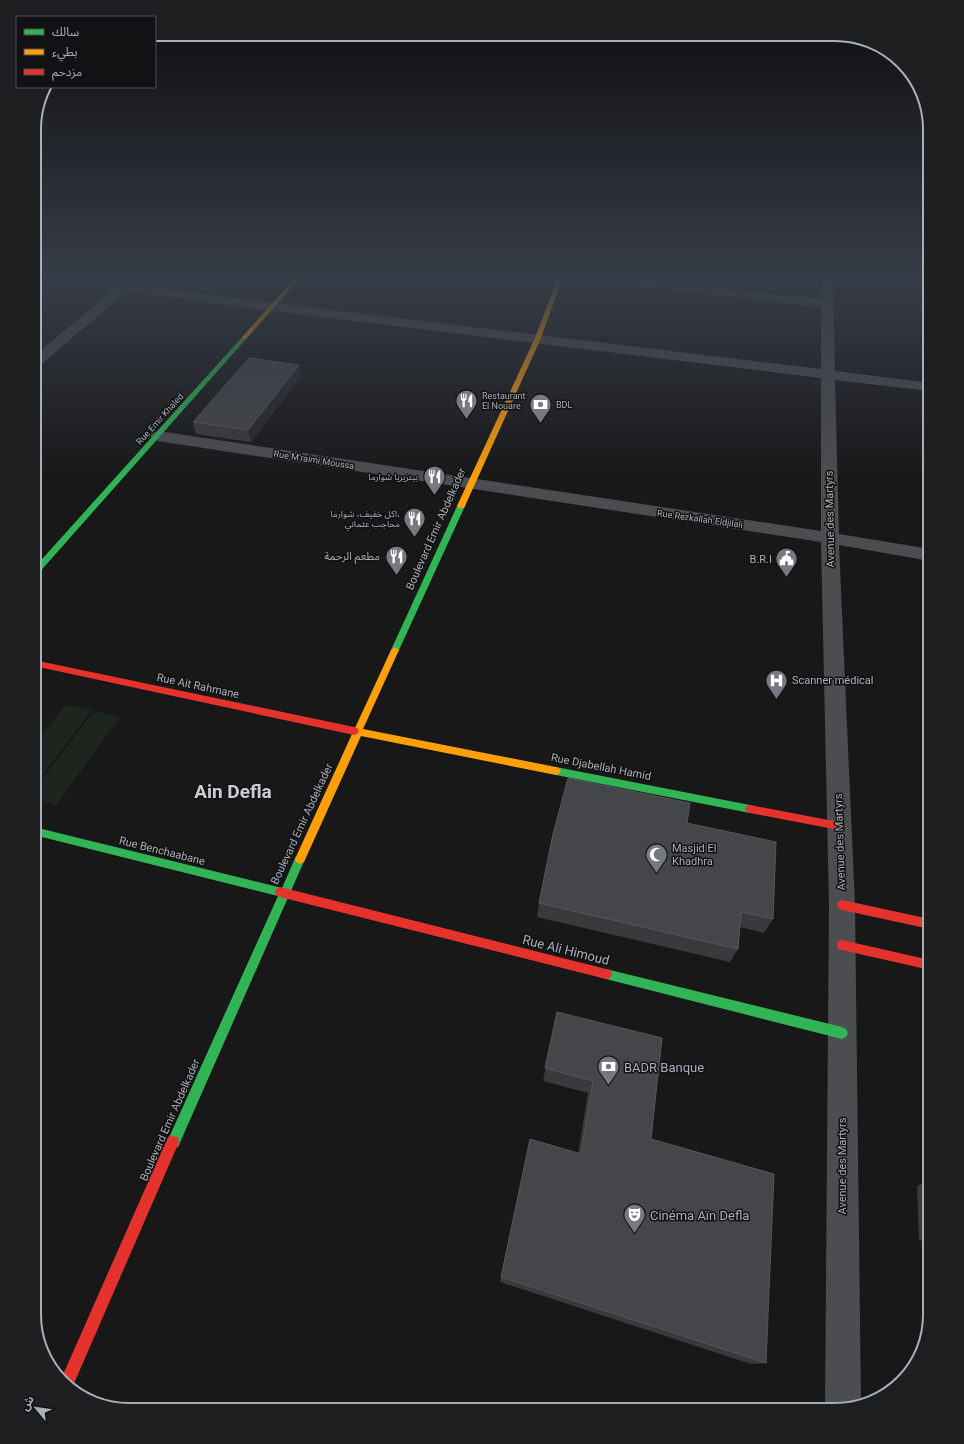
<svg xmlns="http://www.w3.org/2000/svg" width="964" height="1444" font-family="Roboto,'Noto Sans Arabic',sans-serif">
<rect width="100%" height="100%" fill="#181818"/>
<g fill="#1e251e">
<path d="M 66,705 L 92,710 L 34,786 L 34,745 Z"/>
<path d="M 94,711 L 120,717 L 56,805 L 34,799 L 34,790 Z"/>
</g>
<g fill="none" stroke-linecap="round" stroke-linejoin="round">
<path fill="#4c4d51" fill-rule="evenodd" d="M 583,277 L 624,277 L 821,299 L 821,277 L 833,277 L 835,371 L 930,383 L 930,391 L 835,380 L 839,534 L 930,549 L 930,561 L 839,545 L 855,905 L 861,1403 L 835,1410 L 825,1410 L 825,1408 L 829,905 L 821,542 L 158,441 L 152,439 L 150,436 L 152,433 L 158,431 L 821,531 L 821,378 L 273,311 L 133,292 L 124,294 L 39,366 L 34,367 L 34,356 L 116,288 L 133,284 L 273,303 L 821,369 L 821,307 L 589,281 L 585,280 Z"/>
<g fill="#30b455" fill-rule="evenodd">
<path d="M 242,337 L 247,338 L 37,575 L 34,576 L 34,568 Z"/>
<path d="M 458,504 L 464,504 L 465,506 L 399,650 L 398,652 L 392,652 L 391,650 Z"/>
<path d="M 556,767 L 750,805 L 753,806 L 755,809 L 753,812 L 750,813 L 556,775 L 553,774 L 551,771 L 553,768 Z"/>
<path d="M 34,827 L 282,888 L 296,856 L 300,854 L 304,856 L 305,859 L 178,1147 L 173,1148 L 168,1147 L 167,1142 L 278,896 L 34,835 Z"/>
<path d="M 606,969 L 842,1027 L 846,1029 L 848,1033 L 846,1037 L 842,1039 L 606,979 L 602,978 L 600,974 L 602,970 Z"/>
</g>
<g fill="#ff9f0a" fill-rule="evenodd">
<path d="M 296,277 L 301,277 L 246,339 L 242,339 L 242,337 Z"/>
<path d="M 558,277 L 563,277 L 541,338 L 465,506 L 464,508 L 458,508 L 457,506 L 535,338 Z"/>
<path d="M 395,647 L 399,650 L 363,729 L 556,767 L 559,768 L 561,771 L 559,774 L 556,775 L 361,736 L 304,862 L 300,864 L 296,862 L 295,859 L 352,734 L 349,731 L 351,728 L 355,728 L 391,650 Z"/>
</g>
<g fill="#e5322d" fill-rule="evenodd">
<path d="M 34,660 L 354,727 L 357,728 L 359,731 L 357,734 L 354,735 L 34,666 Z"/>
<path d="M 750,805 L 839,822 L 843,823 L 844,826 L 843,829 L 839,830 L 750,813 L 747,812 L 745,809 L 747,806 Z"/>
<path d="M 280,887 L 606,969 L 610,970 L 612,974 L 610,978 L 606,979 L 280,897 L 276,895 L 275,892 L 276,889 Z"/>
<path d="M 842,900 L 930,919 L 930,929 L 842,910 L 838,908 L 837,905 L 838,902 Z"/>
<path d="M 842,940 L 930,960 L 930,970 L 842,950 L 838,949 L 837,945 L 838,941 Z"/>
<path d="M 173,1136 L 178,1137 L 179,1142 L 72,1388 L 62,1377 L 168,1137 Z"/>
</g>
</g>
<g fill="#393a3b">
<path d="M 299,365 L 301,376 L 251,442 L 196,434 L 193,422 Z"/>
<path d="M 687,823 L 773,919 L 764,933 L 740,927 L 738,949 L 730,962 L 537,917 L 539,903 Z"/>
<path d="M 557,1012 L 651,1139 L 766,1363 L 751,1364 L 500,1282 L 530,1139 L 578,1154 L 588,1093 L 543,1081 Z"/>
<path d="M 930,1180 L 930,1243 L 919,1240 L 917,1186 Z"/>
</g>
<path fill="#272728" d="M 299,365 L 301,376 L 251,442 L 248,430 Z"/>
<g fill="#454649" stroke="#55575a">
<path d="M 249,358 L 299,365 L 248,430 L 193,422 Z"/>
<path d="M 568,778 L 690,803 L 687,823 L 776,842 L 773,919 L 741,912 L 738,949 L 539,903 L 553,834 Z"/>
<path d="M 557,1012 L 662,1038 L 651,1139 L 774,1174 L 766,1363 L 501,1277 L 530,1139 L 581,1154 L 593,1081 L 545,1068 Z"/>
</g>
<linearGradient id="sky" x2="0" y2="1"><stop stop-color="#0d0d0d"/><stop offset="0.58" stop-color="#373d48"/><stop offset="1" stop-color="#373d48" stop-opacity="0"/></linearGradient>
<rect width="964" height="479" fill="url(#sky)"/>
<defs>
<symbol id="restaurant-pin" viewBox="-11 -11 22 30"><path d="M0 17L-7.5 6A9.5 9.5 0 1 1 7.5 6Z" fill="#767a80" stroke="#121214"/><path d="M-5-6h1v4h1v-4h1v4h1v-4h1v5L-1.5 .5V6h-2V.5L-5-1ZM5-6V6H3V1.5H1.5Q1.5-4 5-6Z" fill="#fff"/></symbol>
<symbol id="bank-pin" viewBox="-11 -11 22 30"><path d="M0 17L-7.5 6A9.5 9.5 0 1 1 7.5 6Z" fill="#767a80" stroke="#121214"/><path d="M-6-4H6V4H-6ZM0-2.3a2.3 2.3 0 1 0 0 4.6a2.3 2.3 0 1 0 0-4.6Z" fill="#fff"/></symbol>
<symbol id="civic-pin" viewBox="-11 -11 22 30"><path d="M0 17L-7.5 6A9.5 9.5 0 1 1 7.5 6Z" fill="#767a80" stroke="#121214"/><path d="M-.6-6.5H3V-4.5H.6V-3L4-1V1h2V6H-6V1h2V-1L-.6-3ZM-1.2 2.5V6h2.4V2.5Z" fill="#fff"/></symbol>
<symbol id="hospital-pin" viewBox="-11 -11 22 30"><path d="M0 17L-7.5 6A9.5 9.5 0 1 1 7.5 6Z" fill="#767a80" stroke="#121214"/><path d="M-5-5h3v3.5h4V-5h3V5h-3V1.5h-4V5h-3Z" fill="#fff"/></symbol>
<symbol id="mosque-pin" viewBox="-11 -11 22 30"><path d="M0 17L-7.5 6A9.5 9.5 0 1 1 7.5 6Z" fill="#767a80" stroke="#121214"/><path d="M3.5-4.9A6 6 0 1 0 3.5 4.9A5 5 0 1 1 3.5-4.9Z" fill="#fff"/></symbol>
<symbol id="theatre-pin" viewBox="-11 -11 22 30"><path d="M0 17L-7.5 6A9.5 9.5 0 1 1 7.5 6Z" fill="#767a80" stroke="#121214"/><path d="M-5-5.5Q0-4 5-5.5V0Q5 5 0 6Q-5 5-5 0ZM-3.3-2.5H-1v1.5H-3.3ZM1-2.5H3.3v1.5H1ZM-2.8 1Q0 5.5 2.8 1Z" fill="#fff"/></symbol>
</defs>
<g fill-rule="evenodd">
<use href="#restaurant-pin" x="454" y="388" width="25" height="34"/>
<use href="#bank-pin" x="528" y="392" width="25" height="34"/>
<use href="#restaurant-pin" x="422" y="464" width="25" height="34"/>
<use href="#restaurant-pin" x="402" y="506" width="25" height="34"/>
<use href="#restaurant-pin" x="384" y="544" width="25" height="34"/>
<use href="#civic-pin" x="774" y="546" width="25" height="34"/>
<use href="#hospital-pin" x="764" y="668" width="25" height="34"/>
<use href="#mosque-pin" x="644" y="842" width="25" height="34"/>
<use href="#bank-pin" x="596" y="1054" width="25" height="34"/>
<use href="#theatre-pin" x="622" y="1202" width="25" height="34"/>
</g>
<g text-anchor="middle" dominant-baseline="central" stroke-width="3" stroke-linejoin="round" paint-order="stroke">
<g font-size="9" fill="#a9afb8" stroke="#121214" text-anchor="start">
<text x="482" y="396">Restaurant<tspan x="482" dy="10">El Nouare</tspan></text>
<text x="556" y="405">BDL</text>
<text x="418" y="477" text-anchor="end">بيتزيريا شوارما</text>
<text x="400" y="514" text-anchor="end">اكل خفيف، شوارما،<tspan x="400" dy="10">محاجب عثماني</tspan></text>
</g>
<g font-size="9" fill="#a9afb8" stroke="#121214">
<text transform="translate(160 419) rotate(-48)">Rue Emir Khaled</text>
<text transform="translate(314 460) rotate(9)">Rue M'raimi Moussa</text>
<text transform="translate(700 519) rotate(8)">Rue Rezkallah Eldjilali</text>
</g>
<g font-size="11" fill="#a9afb8" stroke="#121214">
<text transform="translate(830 519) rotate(-91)">Avenue des Martyrs</text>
<text transform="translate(436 529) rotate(-66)">Boulevard Emir Abdelkader</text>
<text transform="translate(198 686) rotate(12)">Rue Ait Rahmane</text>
<text transform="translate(601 767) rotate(11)">Rue Djabellah Hamid</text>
<text transform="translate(302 824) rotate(-65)">Boulevard Emir Abdelkader</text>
<text transform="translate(840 842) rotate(-92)">Avenue des Martyrs</text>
<text transform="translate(162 851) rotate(14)">Rue Benchaabane</text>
<text transform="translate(170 1120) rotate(-66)">Boulevard Emir Abdelkader</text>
<text transform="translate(842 1166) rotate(-90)">Avenue des Martyrs</text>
</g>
<g font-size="11" fill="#a9afb8" stroke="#121214" text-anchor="end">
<text x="380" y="556">مطعم الرحمة</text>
<text x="772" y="559">B.R.I</text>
<text x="792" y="680" text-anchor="start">Scanner médical</text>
<text x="672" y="848" text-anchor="start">Masjid El<tspan x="672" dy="13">Khadhra</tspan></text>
</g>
<g font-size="13" fill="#a9afb8" stroke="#121214">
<text transform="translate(566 950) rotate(14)">Rue Ali Himoud</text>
</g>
<g font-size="13" fill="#a9afb8" stroke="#121214" text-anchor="start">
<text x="624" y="1067">BADR Banque</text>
<text x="650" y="1215">Cinéma Aïn Defla</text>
</g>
<g font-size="19" font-weight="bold" fill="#caced4" stroke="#121214">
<text x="233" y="791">Ain Defla</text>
</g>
</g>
<path d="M0 0H964V1444H0ZM129 41H835A88 88 0 0 1 923 129V1315A88 88 0 0 1 835 1403H129A88 88 0 0 1 41 1315V129A88 88 0 0 1 129 41Z" fill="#1e1f21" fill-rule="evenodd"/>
<path fill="none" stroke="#a9afb8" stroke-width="2" d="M129 41H835A88 88 0 0 1 923 129V1315A88 88 0 0 1 835 1403H129A88 88 0 0 1 41 1315V129A88 88 0 0 1 129 41Z"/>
<rect x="16" y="16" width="140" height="72" fill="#121214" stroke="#4e5156"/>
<rect x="24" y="29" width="20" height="6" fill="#30b455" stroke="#4e5156"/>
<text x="52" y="36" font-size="12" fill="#a9afb8">سالك</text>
<rect x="24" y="49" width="20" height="6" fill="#ff9f0a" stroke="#4e5156"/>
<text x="52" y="56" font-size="12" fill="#a9afb8">بطيء</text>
<rect x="24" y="69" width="20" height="6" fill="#e5322d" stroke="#4e5156"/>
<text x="52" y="76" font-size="12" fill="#a9afb8">مزدحم</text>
<g transform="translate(36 1408) rotate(299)" stroke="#121214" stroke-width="3" paint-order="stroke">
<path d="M0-3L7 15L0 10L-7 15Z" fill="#a9afb8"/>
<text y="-6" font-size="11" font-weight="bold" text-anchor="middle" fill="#a9afb8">ش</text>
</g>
</svg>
